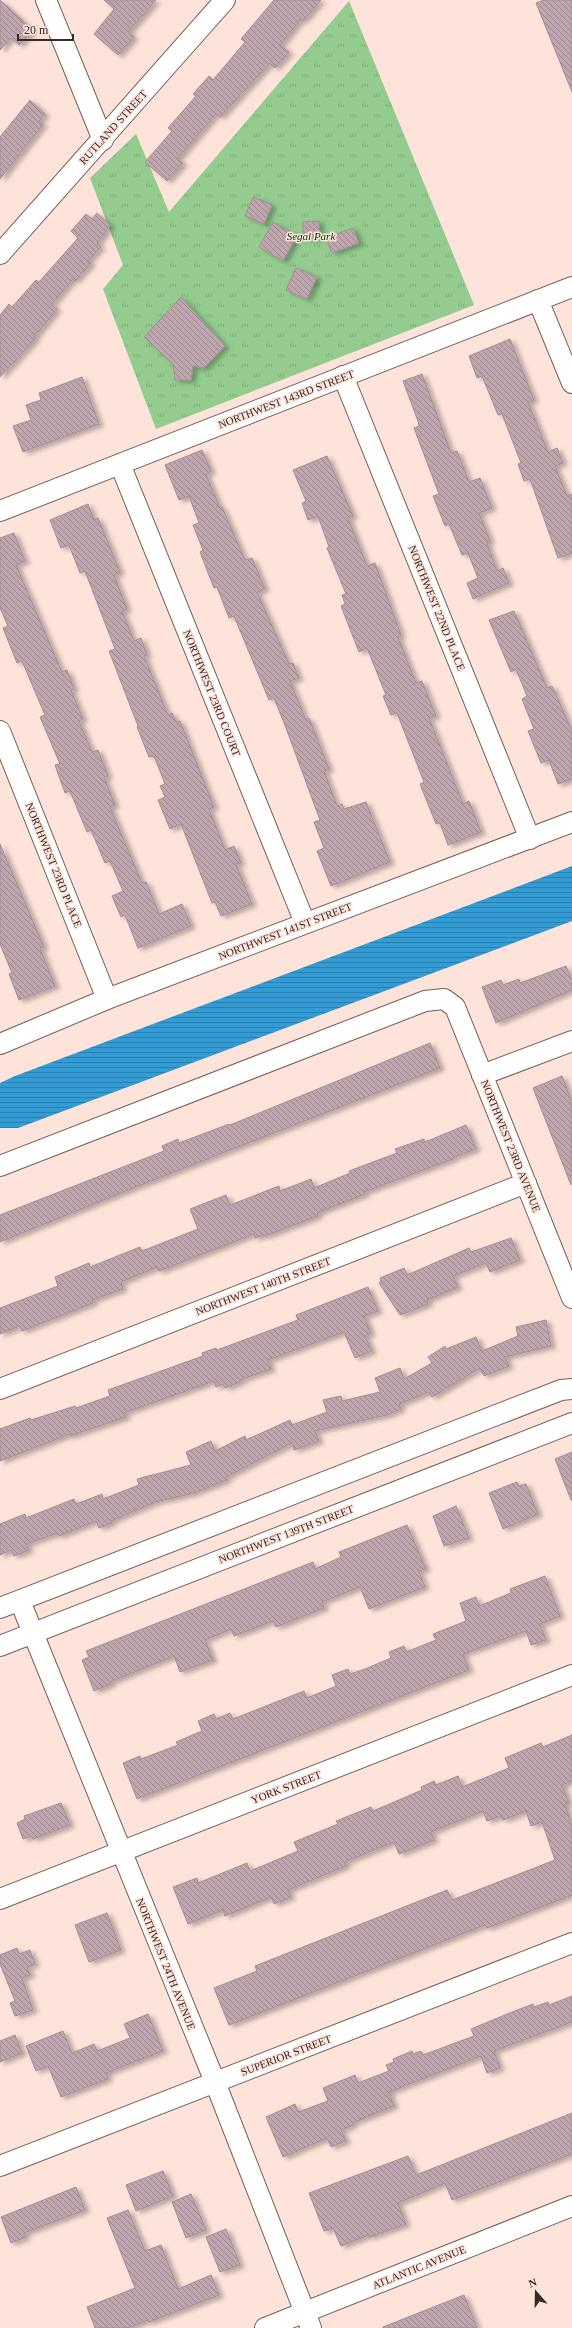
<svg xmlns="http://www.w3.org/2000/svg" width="572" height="2328" font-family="Georgia,serif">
<defs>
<pattern id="grass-tufts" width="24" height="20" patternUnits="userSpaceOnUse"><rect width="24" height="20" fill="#93cc8e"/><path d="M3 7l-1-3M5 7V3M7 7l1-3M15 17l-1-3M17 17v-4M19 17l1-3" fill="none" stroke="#7faf7a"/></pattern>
<pattern id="water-rules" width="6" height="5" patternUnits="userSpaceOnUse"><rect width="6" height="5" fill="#339cd5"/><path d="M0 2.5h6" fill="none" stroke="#2c7fad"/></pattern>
<pattern id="building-back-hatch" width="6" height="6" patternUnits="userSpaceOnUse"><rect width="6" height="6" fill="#bfa5ae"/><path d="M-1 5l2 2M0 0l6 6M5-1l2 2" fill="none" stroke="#9c878e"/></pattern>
<filter id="shadow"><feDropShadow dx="4.5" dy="2.5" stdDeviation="2" flood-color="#0004"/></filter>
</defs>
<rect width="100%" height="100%" fill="#fde3d9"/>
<path fill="url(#grass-tufts)" d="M 349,1 L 474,305 L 156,429 L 103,289 L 123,265 L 90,178 L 136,134 L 169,212 Z"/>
<path fill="url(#water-rules)" d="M 572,866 L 572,921 L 18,1128 L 0,1128 L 0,1083 L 15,1076 Z"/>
<g fill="url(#building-back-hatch)" stroke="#a58c96" filter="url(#shadow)">
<path d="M 0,0 L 33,30 L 19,45 L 11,38 L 0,50 Z"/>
<path d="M 104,0 L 156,0 L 128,32 L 134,37 L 118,55 L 94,34 L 114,9 Z"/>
<path d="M 274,0 L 321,0 L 303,21 L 301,19 L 280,45 L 289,52 L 275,68 L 270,63 L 220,117 L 216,114 L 177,159 L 183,163 L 167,181 L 145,162 L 172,131 L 168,128 L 196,96 L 193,94 L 209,76 L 213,80 L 245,42 L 241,39 Z"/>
<path d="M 544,0 L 572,0 L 572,92 L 536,3 Z"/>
<path d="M 30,100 L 45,114 L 39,121 L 43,124 L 0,179 L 0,137 Z"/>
<path d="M 253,197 L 272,205 L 264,224 L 245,216 Z"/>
<path d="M 97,213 L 110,225 L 97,244 L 101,247 L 88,261 L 91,263 L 75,281 L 73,279 L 51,305 L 57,309 L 34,337 L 36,338 L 0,377 L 0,315 L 9,304 L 12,307 L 36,280 L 39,282 L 78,238 L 71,231 L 86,214 L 92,219 Z"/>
<path d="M 319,221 L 320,238 L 303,238 L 303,222 Z"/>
<path d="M 273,222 L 297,236 L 283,261 L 259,247 Z"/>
<path d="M 353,228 L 359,243 L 332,253 L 326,238 Z"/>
<path d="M 296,268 L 317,277 L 307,299 L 286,290 Z"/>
<path d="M 181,297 L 225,346 L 204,368 L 193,366 L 191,380 L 175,380 L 173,364 L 144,337 Z"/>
<path d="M 510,339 L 534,400 L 528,402 L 548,452 L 557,448 L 563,463 L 555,466 L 567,496 L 572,494 L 572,553 L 558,558 L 530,479 L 524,481 L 518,464 L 521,463 L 502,414 L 498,415 L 482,376 L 477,378 L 469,356 Z"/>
<path d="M 422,374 L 451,453 L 457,451 L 469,482 L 480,478 L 492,508 L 479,513 L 490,541 L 487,543 L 497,571 L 503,568 L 509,583 L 473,599 L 467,583 L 478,578 L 468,553 L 462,555 L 449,524 L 445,526 L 433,496 L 439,494 L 414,428 L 419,426 L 418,421 L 403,381 Z"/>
<path d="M 82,377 L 99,424 L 23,452 L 13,426 L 31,420 L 26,405 L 41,400 L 39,393 Z"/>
<path d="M 202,450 L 211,471 L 206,474 L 220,508 L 222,507 L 245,560 L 252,558 L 265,589 L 257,592 L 289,664 L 293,663 L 299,678 L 290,681 L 306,720 L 309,718 L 329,769 L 324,771 L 337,806 L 342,804 L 344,809 L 366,802 L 390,862 L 331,886 L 317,851 L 324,848 L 314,822 L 320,820 L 286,728 L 274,698 L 269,700 L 234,616 L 229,618 L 217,587 L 214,588 L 200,552 L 203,550 L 193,525 L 199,523 L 189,496 L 179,500 L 165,465 Z"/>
<path d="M 327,456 L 353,516 L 348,518 L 367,566 L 375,563 L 387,596 L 401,635 L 398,637 L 416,683 L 422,681 L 436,716 L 429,718 L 463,804 L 469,801 L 481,832 L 448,845 L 440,823 L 436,824 L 420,784 L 424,782 L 397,713 L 391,715 L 383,696 L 386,695 L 367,648 L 359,652 L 341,606 L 345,604 L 342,595 L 346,594 L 327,548 L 329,547 L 318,516 L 308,520 L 302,503 L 306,501 L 293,470 Z"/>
<path d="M 88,504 L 94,520 L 98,518 L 120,572 L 114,575 L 127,609 L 122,611 L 134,641 L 141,638 L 147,655 L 144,656 L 168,715 L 172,713 L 176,722 L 180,721 L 214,807 L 209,809 L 225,850 L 234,846 L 241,863 L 236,864 L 252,904 L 221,916 L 215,902 L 212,903 L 181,824 L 170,829 L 158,800 L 165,797 L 160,786 L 165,784 L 154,756 L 149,757 L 137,727 L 138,726 L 109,651 L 115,649 L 85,571 L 80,573 L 69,545 L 61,548 L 50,520 Z"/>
<path d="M 14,533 L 25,561 L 16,565 L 62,672 L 67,670 L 74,689 L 71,690 L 83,719 L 79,721 L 92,752 L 98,750 L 108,776 L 104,777 L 115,805 L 110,807 L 142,883 L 146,882 L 159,914 L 182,904 L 191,926 L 138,948 L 125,915 L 121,917 L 112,896 L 123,891 L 110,861 L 105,863 L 91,830 L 87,832 L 70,791 L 65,793 L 55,765 L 60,764 L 40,717 L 45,715 L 22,661 L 17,663 L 3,628 L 8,626 L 0,608 L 0,538 Z"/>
<path d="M 514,611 L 547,688 L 552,686 L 572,731 L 572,779 L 558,784 L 549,760 L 541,763 L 528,731 L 534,729 L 522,699 L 527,696 L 516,669 L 511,672 L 489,620 Z"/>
<path d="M 0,844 L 44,947 L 40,948 L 55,986 L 19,1000 L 9,974 L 12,973 L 0,944 Z"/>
<path d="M 566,966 L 572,981 L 572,990 L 496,1023 L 482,987 L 501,980 L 503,985 L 519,979 L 520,983 Z"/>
<path d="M 430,1043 L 440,1068 L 133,1188 L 0,1242 L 0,1215 L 164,1151 L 162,1146 L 178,1139 L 179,1143 L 229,1124 L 230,1125 Z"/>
<path d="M 562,1076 L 572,1102 L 571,1185 L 533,1088 Z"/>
<path d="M 466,1125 L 476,1149 L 452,1158 L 453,1159 L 364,1192 L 365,1194 L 317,1213 L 318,1216 L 265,1236 L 264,1235 L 255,1238 L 254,1234 L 159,1271 L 157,1267 L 121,1282 L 123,1289 L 92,1300 L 93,1303 L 22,1331 L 20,1326 L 0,1334 L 0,1308 L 58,1286 L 55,1277 L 89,1263 L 90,1267 L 140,1247 L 142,1251 L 198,1229 L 190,1209 L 226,1195 L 230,1205 L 279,1186 L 280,1191 L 311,1179 L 314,1188 L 350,1173 L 349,1171 L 397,1153 L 395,1149 L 424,1139 L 425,1142 Z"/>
<path d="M 511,1238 L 520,1260 L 490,1272 L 486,1263 L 453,1276 L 458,1287 L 427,1300 L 428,1304 L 400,1315 L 379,1283 L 381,1282 L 380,1278 L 404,1268 L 407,1275 L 469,1248 L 471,1252 Z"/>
<path d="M 368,1287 L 378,1311 L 364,1316 L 371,1333 L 365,1336 L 372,1351 L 355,1358 L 344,1332 L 268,1360 L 271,1369 L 240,1380 L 240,1382 L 225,1388 L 223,1384 L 216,1387 L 214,1381 L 124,1413 L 126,1417 L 70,1436 L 70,1434 L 0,1461 L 0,1429 L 30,1418 L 31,1420 L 75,1406 L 76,1408 L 110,1396 L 108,1390 L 203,1356 L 202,1353 L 216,1348 L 217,1350 L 298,1320 L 296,1315 Z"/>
<path d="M 546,1320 L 551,1346 L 505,1357 L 509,1366 L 484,1376 L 480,1368 L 432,1397 L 429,1392 L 399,1404 L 401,1409 L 387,1415 L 315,1431 L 319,1441 L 294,1450 L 292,1443 L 226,1477 L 227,1480 L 194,1493 L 155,1502 L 111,1521 L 112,1523 L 99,1528 L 96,1521 L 59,1536 L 58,1533 L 26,1544 L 29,1550 L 14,1556 L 11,1550 L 0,1555 L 0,1524 L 25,1514 L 26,1518 L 74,1499 L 76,1504 L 102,1494 L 103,1499 L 139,1485 L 137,1479 L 191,1465 L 186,1452 L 211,1441 L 215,1451 L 245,1436 L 246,1440 L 290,1420 L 292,1425 L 327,1412 L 323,1400 L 341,1396 L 342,1401 L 380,1392 L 375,1378 L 400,1368 L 404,1379 L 432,1363 L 428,1357 L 445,1346 L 446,1349 L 476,1337 L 482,1351 L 518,1336 L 516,1327 Z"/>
<path d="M 572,1452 L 572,1500 L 571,1500 L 555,1459 Z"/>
<path d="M 517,1482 L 519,1486 L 526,1484 L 538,1514 L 503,1529 L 489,1493 Z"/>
<path d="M 456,1506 L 469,1538 L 444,1546 L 433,1516 Z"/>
<path d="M 407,1525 L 426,1569 L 419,1571 L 425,1587 L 369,1609 L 360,1587 L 322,1602 L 324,1608 L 276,1627 L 273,1621 L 234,1636 L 231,1629 L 205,1640 L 213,1660 L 180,1672 L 174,1656 L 110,1682 L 111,1684 L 94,1691 L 82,1660 L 89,1657 L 86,1651 L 313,1562 L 315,1569 L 341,1557 L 339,1552 Z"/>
<path d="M 545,1576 L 560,1616 L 540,1624 L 546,1640 L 531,1645 L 526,1631 L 463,1654 L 469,1670 L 137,1799 L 123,1763 L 140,1756 L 141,1759 L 178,1745 L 176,1742 L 202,1731 L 198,1721 L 214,1714 L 216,1719 L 230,1713 L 233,1719 L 304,1691 L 307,1698 L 336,1686 L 332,1675 L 348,1669 L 350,1674 L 365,1669 L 391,1658 L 389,1652 L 404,1646 L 406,1652 L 436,1640 L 433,1634 L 466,1621 L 460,1603 L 476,1597 L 479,1606 L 511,1593 L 510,1589 Z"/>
<path d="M 572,1735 L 572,1781 L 562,1785 L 569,1803 L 565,1804 L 572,1826 L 572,1895 L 487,1928 L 485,1925 L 229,2025 L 214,1988 L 257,1971 L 255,1966 L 447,1890 L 452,1900 L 555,1860 L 542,1822 L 531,1826 L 526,1811 L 503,1820 L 501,1816 L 487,1821 L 483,1811 L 431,1832 L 434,1840 L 399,1854 L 394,1842 L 345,1862 L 346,1866 L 288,1890 L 291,1897 L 274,1904 L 271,1897 L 225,1916 L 223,1910 L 188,1924 L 173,1887 L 197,1878 L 198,1883 L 247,1863 L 250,1871 L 298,1851 L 294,1842 L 338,1824 L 336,1821 L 371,1807 L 373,1811 L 422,1790 L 421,1787 L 434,1781 L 436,1785 L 458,1776 L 462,1787 L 509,1768 L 505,1758 L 541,1743 L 543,1747 Z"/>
<path d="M 61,1803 L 70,1825 L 33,1839 L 32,1836 L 23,1839 L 17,1823 L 25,1819 L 24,1816 Z"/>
<path d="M 107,1913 L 121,1950 L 89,1962 L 75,1925 Z"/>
<path d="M 17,1948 L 19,1954 L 30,1950 L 35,1964 L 27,1967 L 30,1975 L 22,1978 L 33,2010 L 15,2016 L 10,2003 L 15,2001 L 0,1964 L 0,1955 Z"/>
<path d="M 572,1996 L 572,2022 L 494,2051 L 500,2068 L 487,2073 L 481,2056 L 389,2092 L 394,2106 L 352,2123 L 353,2125 L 341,2130 L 346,2141 L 331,2147 L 327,2138 L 283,2157 L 266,2117 L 295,2104 L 298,2112 L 328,2101 L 323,2088 L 355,2075 L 358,2083 L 389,2071 L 386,2065 L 394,2062 L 393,2059 L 412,2051 L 413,2054 L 421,2051 L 423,2055 L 474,2036 L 471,2029 L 512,2012 L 533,2004 L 534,2007 L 548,2002 L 549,2005 Z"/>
<path d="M 148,2014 L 163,2051 L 106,2073 L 108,2079 L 61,2097 L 48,2066 L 36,2071 L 26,2046 L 63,2031 L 72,2053 L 94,2044 L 97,2051 L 130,2038 L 124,2024 Z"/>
<path d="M 15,2035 L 22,2053 L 0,2062 L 0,2041 Z"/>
<path d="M 572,2113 L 572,2154 L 452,2200 L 445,2183 L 398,2203 L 406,2224 L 370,2237 L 369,2235 L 341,2246 L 333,2228 L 324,2231 L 309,2193 L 408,2156 L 416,2175 Z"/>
<path d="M 163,2171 L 173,2196 L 136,2211 L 126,2185 Z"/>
<path d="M 76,2187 L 85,2210 L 24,2233 L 26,2237 L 11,2243 L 1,2217 Z"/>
<path d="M 191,2194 L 206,2230 L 186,2238 L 172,2202 Z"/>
<path d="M 128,2210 L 145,2251 L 161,2245 L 178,2289 L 211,2275 L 219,2295 L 149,2322 L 148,2320 L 128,2328 L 95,2328 L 87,2307 L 135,2288 L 107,2218 Z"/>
<path d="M 226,2229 L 240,2265 L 220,2272 L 206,2237 Z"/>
<path d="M 464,2295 L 477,2328 L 383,2328 L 383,2327 Z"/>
</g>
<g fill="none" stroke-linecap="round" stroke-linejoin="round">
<defs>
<g id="street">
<path d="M 46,0 L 103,140"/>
<path d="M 0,254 L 225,0"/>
<path d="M 538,300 L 572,383"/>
<path d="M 343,376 L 530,839"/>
<path d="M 120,464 L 305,923"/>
<path d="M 0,511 L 572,287"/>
<path d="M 0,731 L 107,999"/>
<path d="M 0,1044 L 107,999 L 572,822"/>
<path d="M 482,1075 L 572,1041"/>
<path d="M 0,1166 L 425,1001 L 444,999 L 455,1007 L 572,1298"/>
<path d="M 0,1389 L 526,1183"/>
<path d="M 20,1601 L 215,2082 L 311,2328"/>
<path d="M 0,1608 L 561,1390 L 572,1389"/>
<path d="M 0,1646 L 572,1423"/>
<path d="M 0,1899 L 572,1675"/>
<path d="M 0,2166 L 572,1943"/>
<path d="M 265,2328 L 572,2206"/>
</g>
</defs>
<use href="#street" stroke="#755f56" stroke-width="22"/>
<use href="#street" stroke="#fff" stroke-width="20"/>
</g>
<g text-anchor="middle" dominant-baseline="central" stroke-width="3" stroke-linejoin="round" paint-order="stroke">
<g font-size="11" fill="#352b27" stroke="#fde3d9">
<text transform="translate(113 127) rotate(-48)">RUTLAND STREET</text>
<text transform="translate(286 399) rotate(-21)">NORTHWEST 143RD STREET</text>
<text transform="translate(437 608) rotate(68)">NORTHWEST 22ND PLACE</text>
<text transform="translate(212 693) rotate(68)">NORTHWEST 23RD COURT</text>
<text transform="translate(54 865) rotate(68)">NORTHWEST 23RD PLACE</text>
<text transform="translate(285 931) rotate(-21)">NORTHWEST 141ST STREET</text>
<text transform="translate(511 1146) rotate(68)">NORTHWEST 23RD AVENUE</text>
<text transform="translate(263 1286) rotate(-21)">NORTHWEST 140TH STREET</text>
<text transform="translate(286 1534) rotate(-21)">NORTHWEST 139TH STREET</text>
<text transform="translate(286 1787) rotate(-21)">YORK STREET</text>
<text transform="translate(166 1964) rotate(68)">NORTHWEST 24TH AVENUE</text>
<text transform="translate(286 2055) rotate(-21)">SUPERIOR STREET</text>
<text transform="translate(419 2267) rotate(-22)">ATLANTIC AVENUE</text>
</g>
<g font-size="11" font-style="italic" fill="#053805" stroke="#fde3d9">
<text x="311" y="236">Segal Park</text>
</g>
</g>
<g transform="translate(536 2292) rotate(340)" stroke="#fde3d9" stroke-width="3" paint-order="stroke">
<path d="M0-3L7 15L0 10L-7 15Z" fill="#352b27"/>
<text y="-6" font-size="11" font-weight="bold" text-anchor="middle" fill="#352b27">N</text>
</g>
<path d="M18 34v6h55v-6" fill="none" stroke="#352b27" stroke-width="2"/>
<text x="24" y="34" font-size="12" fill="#352b27" stroke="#fde3d9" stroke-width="3" paint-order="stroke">20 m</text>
</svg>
